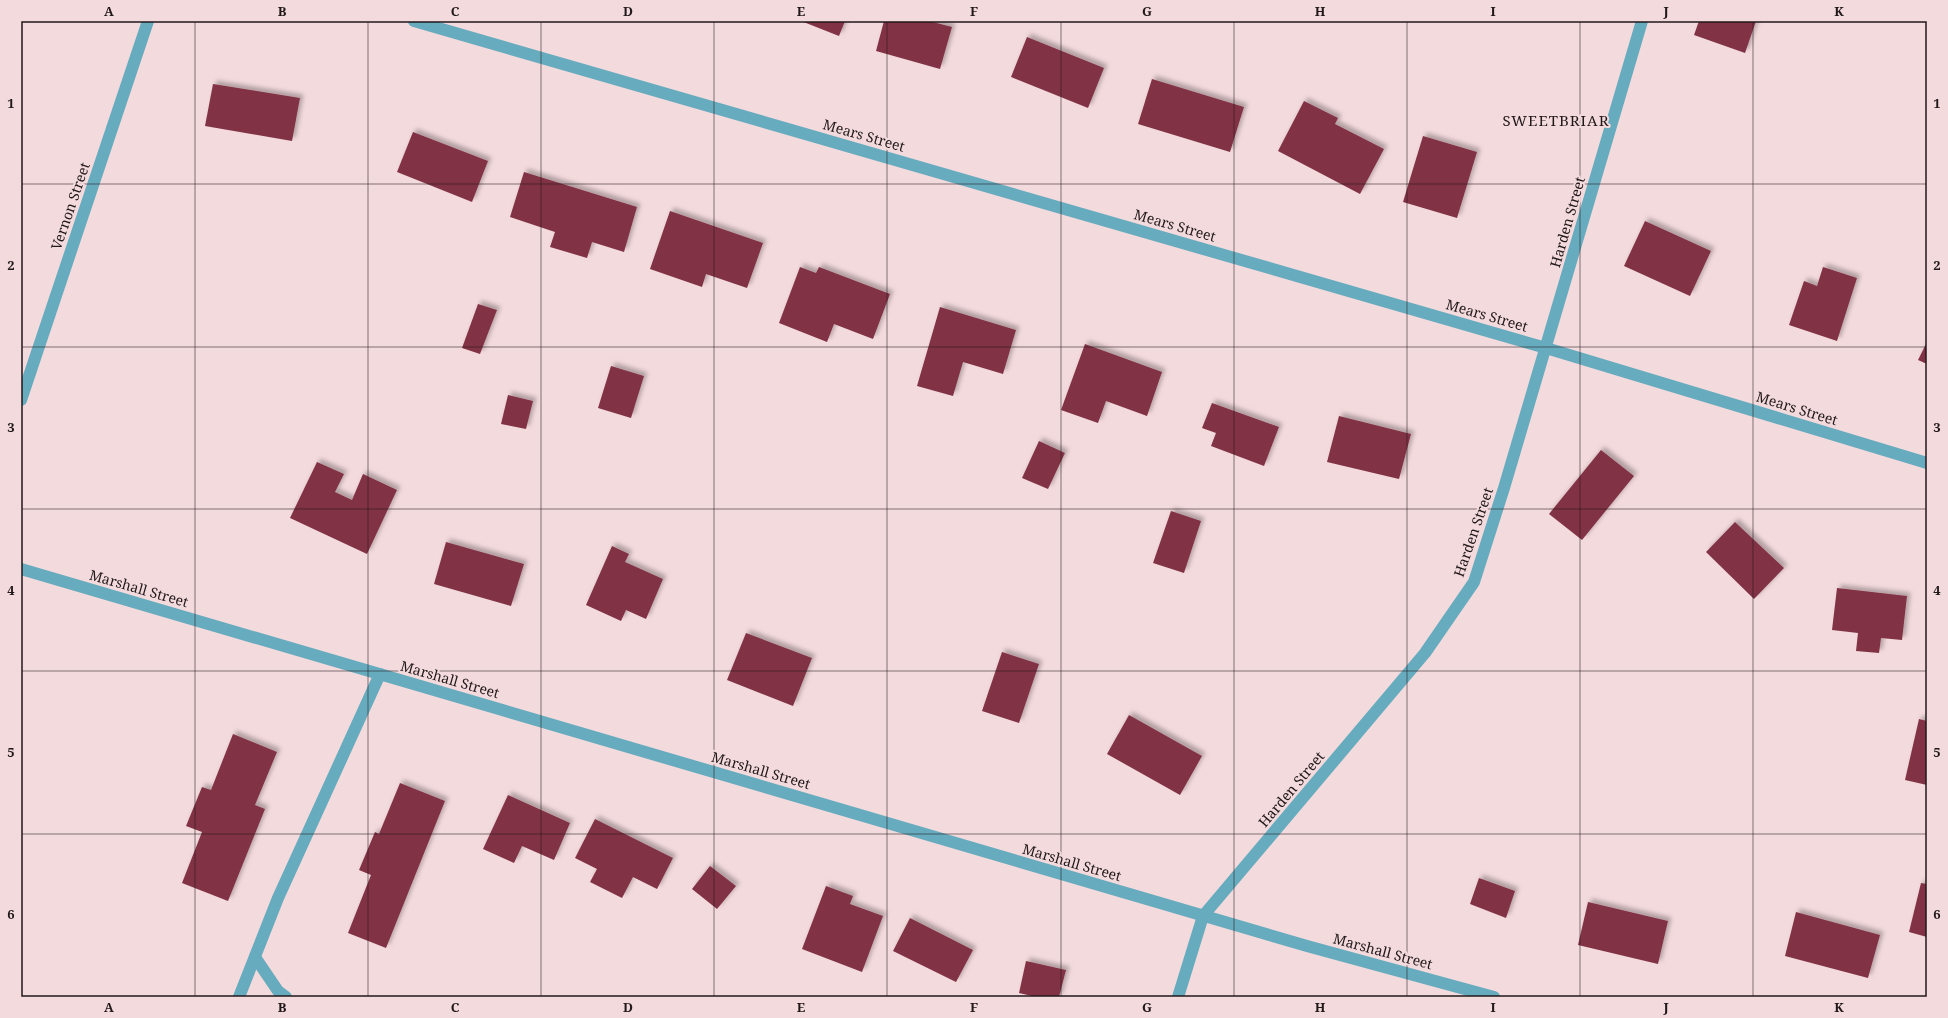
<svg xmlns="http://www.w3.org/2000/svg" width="1948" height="1018" font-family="'Noto Serif',serif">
<defs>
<filter id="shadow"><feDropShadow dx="3.5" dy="-3.5" stdDeviation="2" flood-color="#0004"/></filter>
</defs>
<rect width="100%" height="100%" fill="#f3dadd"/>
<g fill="#813345" filter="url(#shadow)">
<path d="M 801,21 L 845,21 L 839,36 Z"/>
<path d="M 884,21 L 929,21 L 952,27 L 940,69 L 876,51 Z"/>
<path d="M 1699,21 L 1756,21 L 1745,53 L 1694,35 Z"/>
<path d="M 1027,37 L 1104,68 L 1088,108 L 1011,77 Z"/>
<path d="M 1152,79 L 1244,107 L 1230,152 L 1138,124 Z"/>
<path d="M 213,84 L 300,98 L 292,141 L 205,126 Z"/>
<path d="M 1304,101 L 1338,118 L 1335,124 L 1384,149 L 1360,194 L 1278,151 Z"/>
<path d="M 413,132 L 488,161 L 472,202 L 397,172 Z"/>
<path d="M 1423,136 L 1477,152 L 1457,218 L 1403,202 Z"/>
<path d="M 524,172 L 637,207 L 624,252 L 592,242 L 587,258 L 550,247 L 555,232 L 510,217 Z"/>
<path d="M 670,211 L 763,243 L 747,288 L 706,274 L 702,287 L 650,269 Z"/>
<path d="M 1645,221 L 1711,251 L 1690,296 L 1624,266 Z"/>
<path d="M 800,267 L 816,273 L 819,267 L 890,294 L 873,339 L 834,324 L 827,342 L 779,323 Z"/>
<path d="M 1823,267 L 1857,278 L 1837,341 L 1789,325 L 1804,281 L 1817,286 Z"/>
<path d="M 478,304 L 497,310 L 480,354 L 462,348 Z"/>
<path d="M 940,307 L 1016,330 L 1003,374 L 963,362 L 953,396 L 917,386 Z"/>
<path d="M 1927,342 L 1927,364 L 1918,360 Z"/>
<path d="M 1085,344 L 1162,372 L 1147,416 L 1106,401 L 1098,423 L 1061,410 Z"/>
<path d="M 611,366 L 644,376 L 631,418 L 598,408 Z"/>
<path d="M 508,395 L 533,401 L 526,429 L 501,424 Z"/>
<path d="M 1212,403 L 1279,427 L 1264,466 L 1211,446 L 1216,433 L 1202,428 Z"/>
<path d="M 1339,416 L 1411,434 L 1399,479 L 1327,462 Z"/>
<path d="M 1039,441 L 1065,453 L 1048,489 L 1022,478 Z"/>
<path d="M 1601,450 L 1634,476 L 1582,540 L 1549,514 Z"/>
<path d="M 317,462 L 344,474 L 335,492 L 352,500 L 363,474 L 397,490 L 367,554 L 290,518 Z"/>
<path d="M 1171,511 L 1201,521 L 1184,573 L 1153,563 Z"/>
<path d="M 1735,522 L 1784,568 L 1754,599 L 1706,552 Z"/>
<path d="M 446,542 L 524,564 L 511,606 L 434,584 Z"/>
<path d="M 612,546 L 629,554 L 625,562 L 663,579 L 646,619 L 626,610 L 621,621 L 586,605 Z"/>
<path d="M 1837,588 L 1907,596 L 1902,640 L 1881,638 L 1879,653 L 1856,651 L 1858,633 L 1832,630 Z"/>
<path d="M 746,633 L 812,658 L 793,706 L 727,680 Z"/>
<path d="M 1002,652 L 1039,664 L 1019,723 L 982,711 Z"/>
<path d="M 1129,715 L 1202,756 L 1180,795 L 1107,754 Z"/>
<path d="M 1919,719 L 1927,721 L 1927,785 L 1905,780 Z"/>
<path d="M 233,734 L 277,752 L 255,805 L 265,809 L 228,901 L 182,883 L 202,832 L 186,826 L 202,787 L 211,790 Z"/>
<path d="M 400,783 L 445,801 L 386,948 L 348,933 L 371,875 L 359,870 L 375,832 L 379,834 Z"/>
<path d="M 508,795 L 570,823 L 554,860 L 522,846 L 514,863 L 483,849 Z"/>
<path d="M 595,819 L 673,858 L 657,889 L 633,877 L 622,898 L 590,882 L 597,869 L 575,858 Z"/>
<path d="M 710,866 L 736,886 L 717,909 L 692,889 Z"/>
<path d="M 1479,878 L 1515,891 L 1506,918 L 1470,904 Z"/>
<path d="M 1921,883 L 1927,884 L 1927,937 L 1909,932 Z"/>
<path d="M 826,886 L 853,896 L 850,904 L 883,916 L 862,972 L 802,949 Z"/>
<path d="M 1588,902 L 1668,921 L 1658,964 L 1578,945 Z"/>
<path d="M 1796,912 L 1880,935 L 1868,978 L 1785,956 Z"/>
<path d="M 910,918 L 973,950 L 956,982 L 893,951 Z"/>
<path d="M 1026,961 L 1066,970 L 1059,997 L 1036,997 L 1019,993 Z"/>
</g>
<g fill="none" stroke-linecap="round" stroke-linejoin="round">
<g stroke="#66abbe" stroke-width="12">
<path d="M 414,21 L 1546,348 L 1927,463"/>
<path d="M 21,400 L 148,21"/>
<path d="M 21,569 L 1307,946 L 1494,997"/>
<path d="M 255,957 L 278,991 L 286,997"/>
<path d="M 239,997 L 278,898 L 380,674"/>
<path d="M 1178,997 L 1203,916 L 1425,653 L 1474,582 L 1504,488 L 1642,21"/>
</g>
</g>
<path fill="none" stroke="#21181a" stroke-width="1" stroke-opacity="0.55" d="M 195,21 L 195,997M 368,21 L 368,997M 541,21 L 541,997M 714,21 L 714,997M 887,21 L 887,997M 1061,21 L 1061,997M 1234,21 L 1234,997M 1407,21 L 1407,997M 1580,21 L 1580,997M 1753,21 L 1753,997M 21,184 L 1927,184M 21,347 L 1927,347M 21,509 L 1927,509M 21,671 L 1927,671M 21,834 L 1927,834"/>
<g text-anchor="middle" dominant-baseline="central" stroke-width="4" stroke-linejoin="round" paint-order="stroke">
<g font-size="14" fill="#21181a" stroke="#f3dadd">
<text transform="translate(864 135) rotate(16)">Mears Street</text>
<text transform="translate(70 206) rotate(-71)">Vernon Street</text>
<text transform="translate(1567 222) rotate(-74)">Harden Street</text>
<text transform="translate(1175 225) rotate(16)">Mears Street</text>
<text transform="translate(1487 315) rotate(16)">Mears Street</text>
<text transform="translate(1797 408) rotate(17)">Mears Street</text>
<text transform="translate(1473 532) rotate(-71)">Harden Street</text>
<text transform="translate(139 588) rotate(16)">Marshall Street</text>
<text transform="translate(450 679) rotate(16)">Marshall Street</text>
<text transform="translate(761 770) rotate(16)">Marshall Street</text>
<text transform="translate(1291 789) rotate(-50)">Harden Street</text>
<text transform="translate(1072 862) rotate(16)">Marshall Street</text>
<text transform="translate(1383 951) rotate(15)">Marshall Street</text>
</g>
<g font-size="15" letter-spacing="1" fill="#21181a" stroke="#f3dadd">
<text x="1556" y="120">SWEETBRIAR</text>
</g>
</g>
<rect width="1948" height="1018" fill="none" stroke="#f3dadd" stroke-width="44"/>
<rect x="22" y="22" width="1904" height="974" fill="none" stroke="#21181a" stroke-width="1.5"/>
<g font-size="13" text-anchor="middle" font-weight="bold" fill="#21181a">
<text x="109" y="16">A</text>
<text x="282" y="16">B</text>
<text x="455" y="16">C</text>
<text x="628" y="16">D</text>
<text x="801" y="16">E</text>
<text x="974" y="16">F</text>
<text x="1147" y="16">G</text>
<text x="1320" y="16">H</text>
<text x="1493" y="16">I</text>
<text x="1666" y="16">J</text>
<text x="1839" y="16">K</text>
<text x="11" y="108">1</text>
<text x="1937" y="108">1</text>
<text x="11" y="270">2</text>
<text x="1937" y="270">2</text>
<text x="11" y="432">3</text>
<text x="1937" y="432">3</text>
<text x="11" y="595">4</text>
<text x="1937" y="595">4</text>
<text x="11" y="757">5</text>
<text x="1937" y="757">5</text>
<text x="11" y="919">6</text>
<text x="1937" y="919">6</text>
<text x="109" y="1012">A</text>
<text x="282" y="1012">B</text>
<text x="455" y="1012">C</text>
<text x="628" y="1012">D</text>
<text x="801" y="1012">E</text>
<text x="974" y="1012">F</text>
<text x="1147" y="1012">G</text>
<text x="1320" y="1012">H</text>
<text x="1493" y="1012">I</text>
<text x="1666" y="1012">J</text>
<text x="1839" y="1012">K</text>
</g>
</svg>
